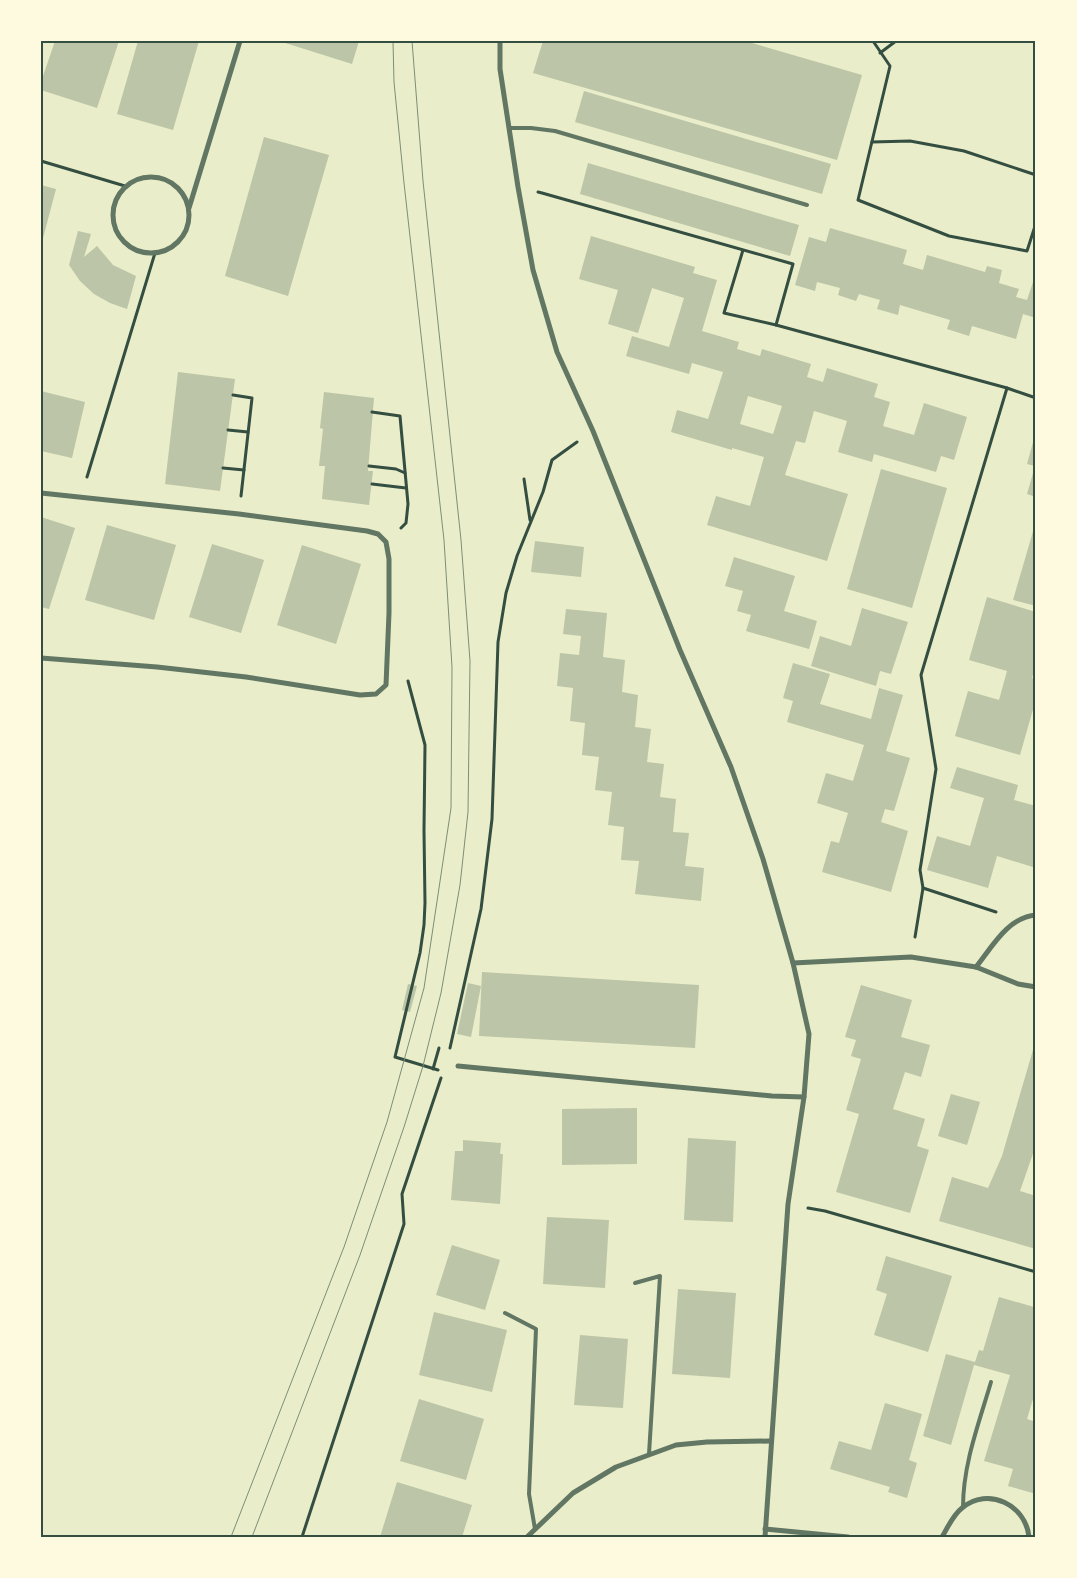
<svg xmlns="http://www.w3.org/2000/svg" width="1077" height="1578" font-family="Karla,sans-serif">
<rect width="100%" height="100%" fill="#e9edc9"/>
<g fill="#bcc5a7" fill-rule="evenodd">
<path d="M 55,41 L 119,41 L 97,108 L 41,90 L 41,82 Z"/>
<path d="M 138,41 L 199,41 L 173,130 L 117,114 Z"/>
<path d="M 279,41 L 359,41 L 352,64 Z"/>
<path d="M 543,41 L 745,41 L 862,75 L 837,160 L 533,73 Z"/>
<path d="M 584,91 L 831,164 L 822,194 L 575,122 Z"/>
<path d="M 264,137 L 329,155 L 288,296 L 225,276 Z"/>
<path d="M 588,163 L 799,225 L 790,256 L 580,194 Z"/>
<path d="M 41,185 L 56,189 L 42,242 L 41,242 Z"/>
<path d="M 830,228 L 907,250 L 903,264 L 923,270 L 927,255 L 985,272 L 987,266 L 1002,270 L 999,283 L 1019,289 L 1016,297 L 1027,300 L 1036,273 L 1036,318 L 1023,314 L 1016,339 L 972,326 L 969,336 L 947,329 L 950,320 L 900,305 L 898,315 L 877,309 L 880,300 L 859,294 L 856,301 L 838,295 L 840,288 L 817,282 L 815,291 L 795,285 L 809,237 L 826,242 Z"/>
<path d="M 78,231 L 91,234 L 84,257 L 97,246 L 113,265 L 136,276 L 127,309 L 110,303 L 94,294 L 80,281 L 69,265 Z"/>
<path d="M 591,236 L 695,267 L 693,273 L 717,280 L 702,331 L 739,342 L 737,349 L 760,356 L 762,349 L 811,364 L 807,377 L 823,382 L 827,368 L 878,384 L 874,397 L 890,402 L 883,426 L 914,435 L 924,403 L 967,417 L 954,460 L 941,456 L 936,472 L 874,454 L 872,462 L 838,452 L 847,421 L 814,411 L 805,443 L 796,441 L 785,475 L 848,494 L 827,561 L 707,525 L 716,496 L 750,506 L 764,457 L 732,448 L 732,450 L 671,432 L 677,410 L 708,419 L 723,372 L 692,363 L 689,374 L 626,356 L 632,336 L 669,347 L 684,298 L 652,288 L 638,333 L 608,324 L 618,290 L 579,279 ZM 748,396 L 782,406 L 773,434 L 740,424 Z"/>
<path d="M 178,372 L 235,379 L 220,491 L 165,484 Z"/>
<path d="M 41,391 L 85,402 L 72,458 L 41,451 Z"/>
<path d="M 324,392 L 374,398 L 368,471 L 373,471 L 369,505 L 322,499 L 325,466 L 319,466 L 323,429 L 320,428 Z"/>
<path d="M 1035,435 L 1036,435 L 1036,497 L 1027,494 L 1035,466 L 1027,464 Z"/>
<path d="M 881,469 L 947,488 L 912,608 L 847,589 Z"/>
<path d="M 41,517 L 75,528 L 49,609 L 41,607 Z"/>
<path d="M 1036,521 L 1036,606 L 1013,600 Z"/>
<path d="M 107,525 L 176,545 L 154,620 L 85,600 Z"/>
<path d="M 535,541 L 584,547 L 581,577 L 531,572 Z"/>
<path d="M 212,544 L 264,560 L 241,633 L 189,617 Z"/>
<path d="M 302,545 L 361,564 L 336,644 L 277,625 Z"/>
<path d="M 734,557 L 795,576 L 784,611 L 817,621 L 809,649 L 746,631 L 751,615 L 737,611 L 743,591 L 725,586 Z"/>
<path d="M 987,597 L 1036,612 L 1036,664 L 1032,678 L 1036,680 L 1036,699 L 1020,755 L 955,736 L 968,691 L 999,700 L 1007,671 L 969,660 Z"/>
<path d="M 862,608 L 908,622 L 891,674 L 880,671 L 876,686 L 811,666 L 820,636 L 851,646 Z"/>
<path d="M 566,609 L 607,613 L 603,657 L 625,660 L 622,692 L 638,695 L 635,727 L 651,729 L 647,762 L 664,764 L 660,797 L 676,799 L 673,832 L 689,833 L 685,866 L 704,868 L 701,901 L 635,894 L 639,861 L 621,860 L 624,827 L 608,825 L 612,792 L 595,790 L 599,757 L 582,755 L 585,723 L 570,721 L 573,688 L 557,686 L 560,653 L 579,655 L 581,636 L 563,634 Z"/>
<path d="M 793,663 L 830,674 L 820,704 L 871,719 L 879,688 L 903,695 L 886,751 L 910,758 L 894,811 L 885,809 L 881,822 L 908,831 L 891,892 L 822,872 L 831,841 L 839,843 L 848,813 L 817,803 L 826,773 L 853,781 L 864,745 L 787,722 L 793,701 L 783,698 Z"/>
<path d="M 957,767 L 1018,785 L 1014,800 L 1036,806 L 1036,868 L 997,856 L 988,888 L 927,870 L 937,836 L 970,846 L 984,798 L 950,788 Z"/>
<path d="M 482,972 L 699,985 L 695,1048 L 479,1036 Z"/>
<path d="M 468,983 L 481,986 L 471,1037 L 457,1034 Z"/>
<path d="M 408,984 L 417,986 L 410,1012 L 402,1010 Z"/>
<path d="M 861,985 L 912,1000 L 901,1037 L 930,1045 L 921,1077 L 905,1072 L 893,1109 L 925,1119 L 917,1146 L 929,1150 L 910,1213 L 836,1192 L 859,1114 L 846,1110 L 861,1059 L 851,1056 L 856,1040 L 845,1037 Z"/>
<path d="M 1035,1043 L 1036,1145 L 1020,1191 L 1036,1196 L 1036,1249 L 939,1221 L 952,1177 L 988,1188 L 1002,1156 Z"/>
<path d="M 951,1094 L 980,1102 L 967,1145 L 938,1136 Z"/>
<path d="M 637,1108 L 637,1164 L 562,1165 L 562,1109 Z"/>
<path d="M 688,1138 L 736,1141 L 733,1222 L 684,1220 Z"/>
<path d="M 463,1140 L 501,1143 L 500,1154 L 503,1154 L 500,1204 L 451,1200 L 455,1151 L 463,1151 Z"/>
<path d="M 547,1217 L 609,1220 L 605,1288 L 543,1284 Z"/>
<path d="M 452,1245 L 500,1260 L 485,1310 L 436,1295 Z"/>
<path d="M 886,1256 L 952,1276 L 928,1352 L 874,1335 L 887,1294 L 876,1290 Z"/>
<path d="M 678,1289 L 736,1293 L 730,1378 L 672,1374 Z"/>
<path d="M 999,1297 L 1034,1307 L 1036,1303 L 1036,1389 L 1027,1419 L 1036,1422 L 1036,1494 L 1008,1486 L 1013,1469 L 984,1461 L 1010,1375 L 974,1365 L 951,1445 L 923,1436 L 946,1354 L 975,1362 L 979,1350 L 983,1351 Z"/>
<path d="M 434,1312 L 507,1330 L 492,1392 L 419,1375 Z"/>
<path d="M 580,1335 L 628,1339 L 623,1408 L 574,1405 Z"/>
<path d="M 419,1399 L 484,1419 L 466,1480 L 400,1461 Z"/>
<path d="M 885,1403 L 922,1414 L 909,1460 L 917,1463 L 907,1498 L 888,1492 L 890,1487 L 830,1469 L 839,1441 L 871,1450 Z"/>
<path d="M 397,1482 L 472,1505 L 462,1537 L 380,1537 Z"/>
</g>
<g fill="none" stroke-linecap="round" stroke-linejoin="round">
<g stroke="#344e41" stroke-width="3">
<path d="M 873,41 L 890,66 L 858,200 L 949,236 L 1027,251 L 1036,223"/>
<path d="M 880,53 L 896,41"/>
<path d="M 872,142 L 910,141 L 964,151 L 1036,175"/>
<path d="M 41,161 L 125,186"/>
<path d="M 538,192 L 542,193 L 793,264 L 776,325 L 724,313 L 743,250"/>
<path d="M 776,325 L 1007,388"/>
<path d="M 233,395 L 252,398 L 241,496"/>
<path d="M 372,412 L 400,416 L 408,504 L 406,523 L 401,528"/>
<path d="M 228,430 L 248,432"/>
<path d="M 369,466 L 396,469 L 405,473"/>
<path d="M 223,468 L 244,470"/>
<path d="M 87,477 L 155,253"/>
<path d="M 524,479 L 530,520"/>
<path d="M 372,484 L 406,488"/>
<path d="M 408,681 L 425,745 L 424,831 L 425,903 L 424,925 L 420,953 L 395,1057 L 438,1070"/>
<path d="M 923,888 L 920,870 L 936,769 L 921,675 L 1007,388 L 1036,398"/>
<path d="M 915,937 L 923,888 L 996,912"/>
<path d="M 450,1048 L 481,909 L 492,819 L 498,642 L 506,593 L 517,556 L 543,492 L 552,460 L 577,442"/>
<path d="M 433,1069 L 439,1048"/>
<path d="M 808,1208 L 825,1211 L 1036,1272"/>
<path d="M 302,1537 L 404,1224 L 402,1194 L 441,1078"/>
</g>
<g stroke="#617663" stroke-width="4">
<path d="M 509,128 L 531,128 L 555,131 L 807,205"/>
<path d="M 635,1283 L 660,1276 L 649,1454"/>
<path d="M 505,1313 L 536,1329 L 529,1494 L 535,1529"/>
<path d="M 963,1507 C 963,1464 979,1423 991,1382"/>
</g>
<g stroke="#617663" stroke-width="5">
<path d="M 500,41 L 500,69 L 518,187 L 533,270 L 557,352 L 593,431 L 680,650 L 731,767 L 763,859 L 793,963 L 809,1034 L 804,1097 L 788,1204 L 765,1537"/>
<circle cx="151" cy="215" r="38"/>
<path d="M 189,208 L 240,41"/>
<path d="M 41,493 L 239,514 L 367,531 L 378,534 L 386,542 L 389,559 L 389,613 L 386,685 L 376,694 L 360,695 L 246,677 L 157,667 L 41,658"/>
<path d="M 793,963 L 911,957 L 976,967 L 1018,984 L 1036,987"/>
<path d="M 976,967 C 992,947 1008,917 1036,915"/>
<path d="M 458,1066 L 772,1096 L 804,1097"/>
<path d="M 765,1529 L 848,1537"/>
<path d="M 527,1537 L 573,1493 L 616,1467 L 676,1445 L 707,1442 L 770,1441"/>
<path d="M 942,1537 C 948,1527 953,1515 962,1508 C 988,1486 1026,1505 1029,1537"/>
</g>
<g stroke="#7c8e77" stroke-width="1">
<path d="M 231,1537 L 344,1247 L 387,1122 L 424,988 L 451,808 L 452,667 L 444,540 L 404,183 L 394,82 L 393,41"/>
<path d="M 252,1537 L 360,1255 L 404,1127 L 423,1066 L 441,993 L 460,885 L 468,812 L 470,661 L 461,540 L 423,181 L 412,41"/>
</g>
</g>
<rect width="1077" height="1578" fill="none" stroke="#fefae0" stroke-width="85"/>
<rect x="42" y="42" width="992" height="1494" fill="none" stroke="#344e41" stroke-width="2"/>
</svg>
